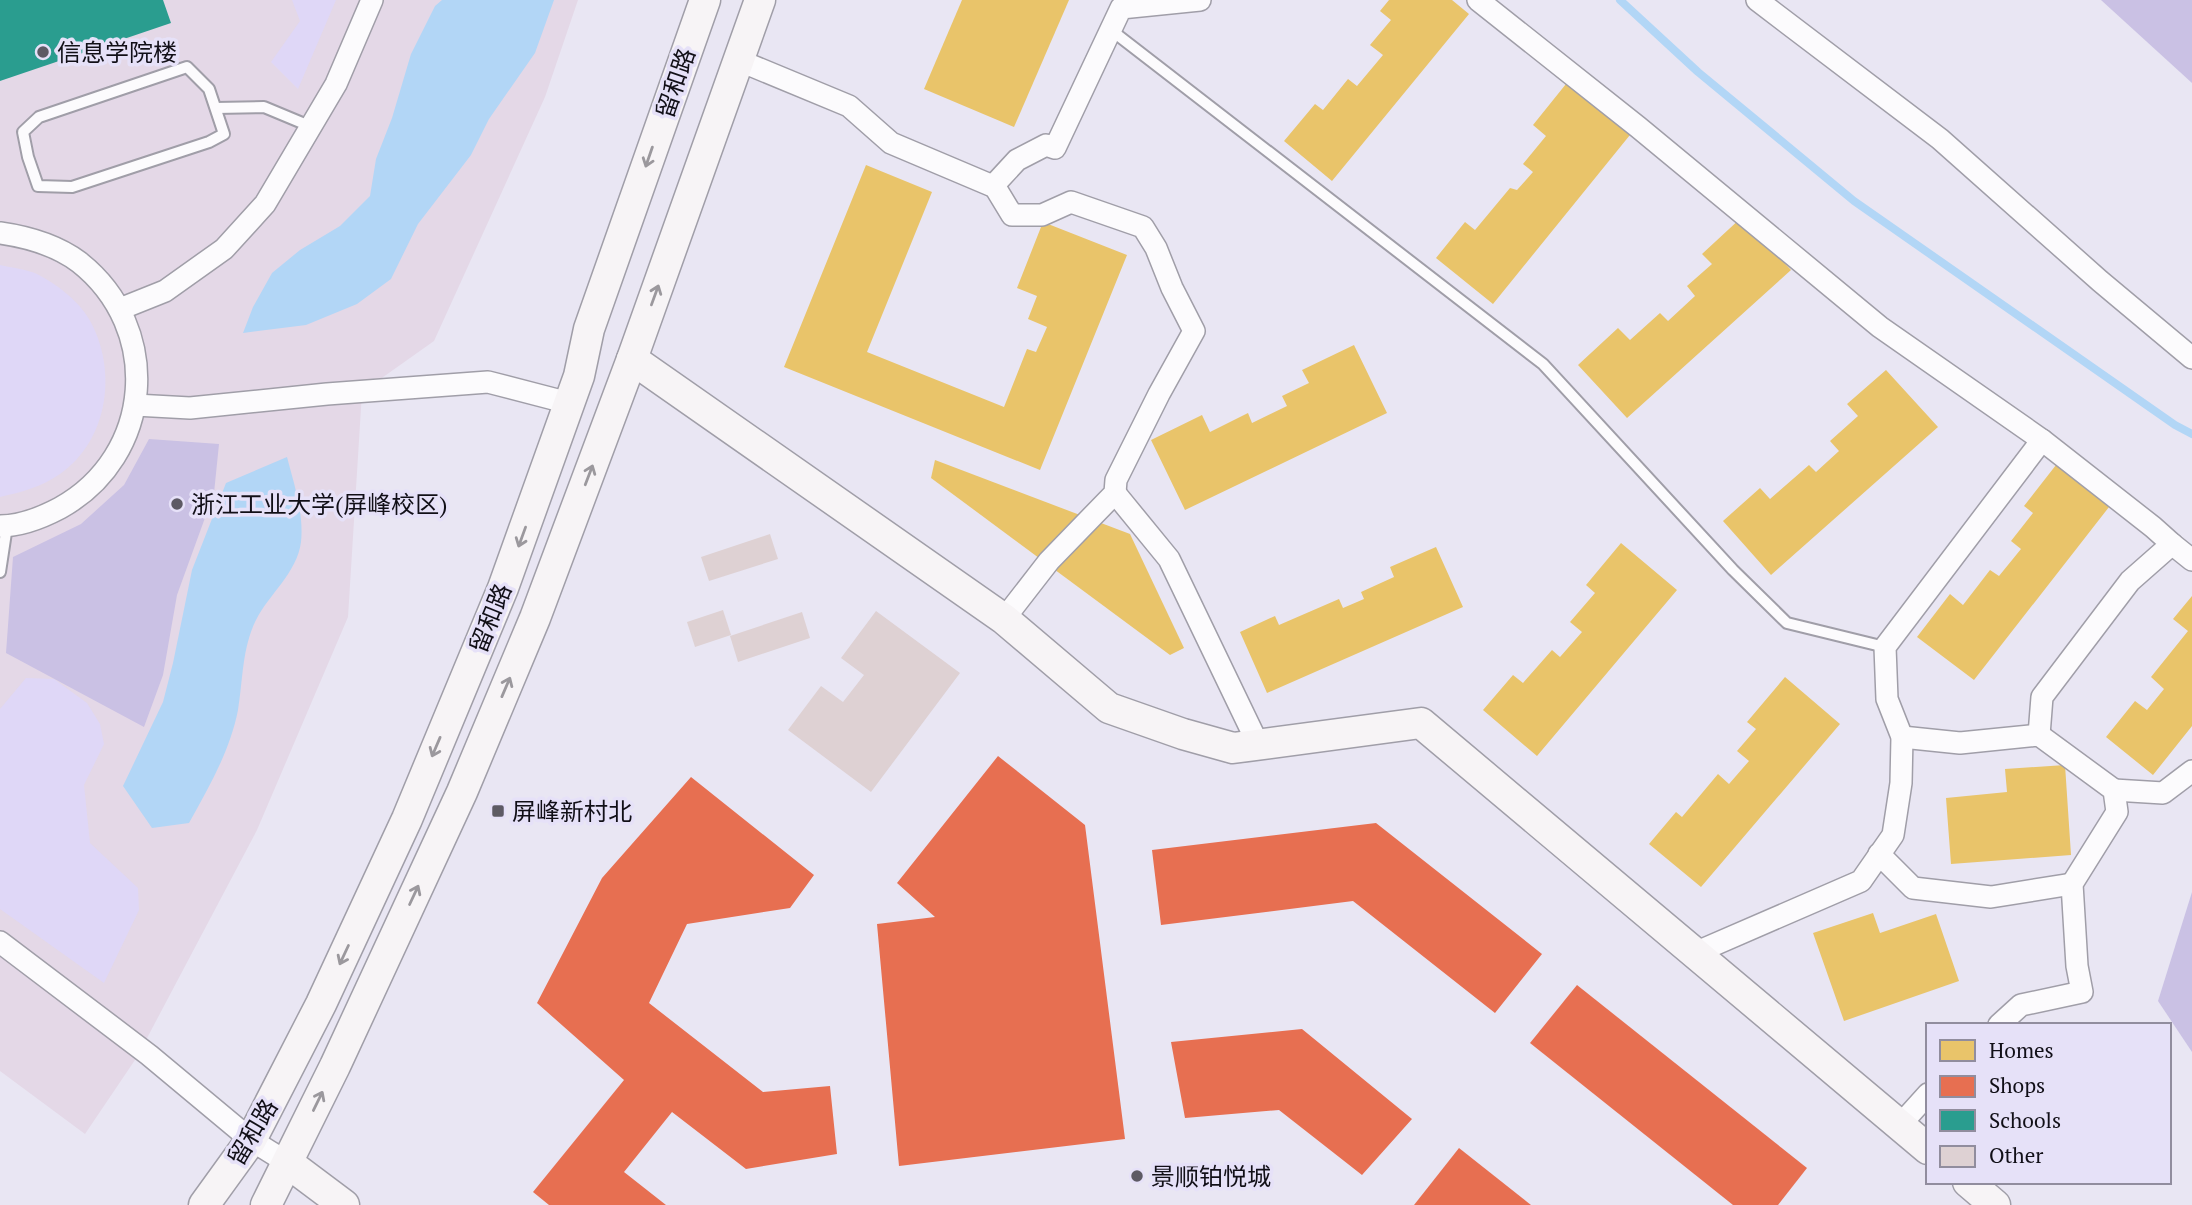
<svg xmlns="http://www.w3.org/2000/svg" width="2192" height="1205" font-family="'PT Serif','Noto Sans SC',serif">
<rect width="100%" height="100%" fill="#e9e6f3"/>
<path fill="#e4d8e7" d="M 0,0 L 578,0 L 545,97 L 434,341 L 362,392 L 348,617 L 257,830 L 137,1057 L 85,1134 L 0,1071 Z"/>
<g fill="#dfd7f7">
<path d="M 292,0 L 336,0 L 298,89 L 271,62 L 300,21 Z"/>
<path d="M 0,265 C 12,268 26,269 37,274 C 56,284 78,300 89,319 C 118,369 109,440 60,474 C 41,487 22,492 0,497 Z"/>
<path d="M 26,678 L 54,679 L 87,703 L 100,724 L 104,744 L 84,785 L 90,843 L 138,888 L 139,910 L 104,983 L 0,909 L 0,709 Z"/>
</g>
<g fill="#cac1e4">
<path d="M 2101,0 L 2192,0 L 2192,83 Z"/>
<path d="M 149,439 L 219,444 L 214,493 L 177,595 L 163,675 L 144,727 L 6,653 L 13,557 L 81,524 L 124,485 Z"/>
<path d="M 2192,892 L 2192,1052 L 2158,1001 Z"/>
</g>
<g fill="#b2d6f6">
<path d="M 442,0 L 554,0 L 535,53 L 489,119 L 471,155 L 418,224 L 391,279 L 357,304 L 306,325 L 243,333 L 253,307 L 272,273 L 300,250 L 340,226 L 370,196 L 376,159 L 392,118 L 411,54 L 435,6 Z"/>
<path d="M 287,457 C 294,484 304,513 301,542 C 297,573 269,594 256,620 C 242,648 243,680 238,710 C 230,751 209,787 189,823 L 152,828 L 123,786 L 163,702 L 173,663 L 192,570 L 226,483 Z"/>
</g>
<g fill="#e9c46a">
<path d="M 962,0 L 1069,0 L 1014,127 L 924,89 Z"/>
<path d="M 1389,0 L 1452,0 L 1469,14 L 1332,181 L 1284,141 L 1315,104 L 1323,110 L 1348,79 L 1357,86 L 1383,55 L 1370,45 L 1391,20 L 1380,11 Z"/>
<path d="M 1570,79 L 1634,130 L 1493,304 L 1436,258 L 1465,222 L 1475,230 L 1510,188 L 1517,190 L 1533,172 L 1523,164 L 1546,136 L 1533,125 Z"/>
<path d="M 866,165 L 932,192 L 867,352 L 1004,407 L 1027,349 L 1036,352 L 1047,327 L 1028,319 L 1037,296 L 1017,288 L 1043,222 L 1127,255 L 1040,470 L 784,367 Z"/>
<path d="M 1742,217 L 1791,270 L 1627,418 L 1578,365 L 1618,328 L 1630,340 L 1660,313 L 1668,321 L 1695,296 L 1687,286 L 1712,264 L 1702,254 Z"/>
<path d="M 1354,345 L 1387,413 L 1185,510 L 1151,440 L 1202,415 L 1210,432 L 1248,413 L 1252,423 L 1287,406 L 1282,396 L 1309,383 L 1302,370 Z"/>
<path d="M 1886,370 L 1938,427 L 1771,575 L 1723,521 L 1760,488 L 1770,499 L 1809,465 L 1816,472 L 1839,451 L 1830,441 L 1858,416 L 1847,404 Z"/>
<path d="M 935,460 L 1130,534 L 1184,648 L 1170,655 L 931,478 Z"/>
<path d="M 2056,465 L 2109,507 L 1974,680 L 1917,637 L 1950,594 L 1963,605 L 1990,570 L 1999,576 L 2021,549 L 2011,541 L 2033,513 L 2024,506 Z"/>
<path d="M 1621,543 L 1677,590 L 1537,756 L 1483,710 L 1513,675 L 1523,683 L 1552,650 L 1560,657 L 1582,632 L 1570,622 L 1595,593 L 1586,585 Z"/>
<path d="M 1436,547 L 1463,607 L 1267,693 L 1240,632 L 1275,616 L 1279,625 L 1339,599 L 1343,608 L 1364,599 L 1361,592 L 1394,577 L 1390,567 Z"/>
<path d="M 2192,596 L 2192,726 L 2153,775 L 2106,737 L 2135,701 L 2147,710 L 2164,689 L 2151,677 L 2188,631 L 2173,619 Z"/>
<path d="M 1785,677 L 1840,724 L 1701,887 L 1649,844 L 1676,812 L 1682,817 L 1718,774 L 1729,784 L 1749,761 L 1737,751 L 1756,729 L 1747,722 Z"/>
<path d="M 2065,765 L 2071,855 L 1951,864 L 1946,798 L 2007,792 L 2005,769 Z"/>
<path d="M 1873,913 L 1880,933 L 1936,914 L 1959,981 L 1844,1021 L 1813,933 Z"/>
</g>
<g fill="#e76f51">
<path d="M 998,756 L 1085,825 L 1125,1139 L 899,1166 L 877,924 L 935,917 L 897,883 Z"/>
<path d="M 691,777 L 814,875 L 790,908 L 687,924 L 649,1003 L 763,1092 L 830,1086 L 837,1154 L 746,1169 L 672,1112 L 624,1172 L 666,1205 L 549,1205 L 533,1192 L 624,1080 L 537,1003 L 602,878 Z"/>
<path d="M 1376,823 L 1542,954 L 1495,1013 L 1353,901 L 1161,925 L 1152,850 Z"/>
<path d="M 1577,985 L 1807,1168 L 1778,1205 L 1733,1205 L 1530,1043 Z"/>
<path d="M 1302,1029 L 1412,1119 L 1362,1175 L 1279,1110 L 1185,1118 L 1171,1042 Z"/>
<path d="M 1459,1148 L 1531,1205 L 1414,1205 Z"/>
</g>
<path fill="#2a9d8f" d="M 0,0 L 163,0 L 171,23 L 0,81 Z"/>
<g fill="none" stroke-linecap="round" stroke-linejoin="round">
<path stroke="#b2d6f6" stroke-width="8" d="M 1620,0 L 1698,72 L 1854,201 L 2175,425 L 2192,434"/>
</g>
<g fill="#ded1d3">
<path d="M 770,534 L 778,559 L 709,581 L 701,557 Z"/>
<path d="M 723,610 L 731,635 L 695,647 L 687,622 Z"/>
<path d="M 876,611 L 960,673 L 871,792 L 788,730 L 821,686 L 843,702 L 864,675 L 841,658 Z"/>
<path d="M 802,612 L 810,638 L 738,662 L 730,636 Z"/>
</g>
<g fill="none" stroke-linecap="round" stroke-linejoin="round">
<defs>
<g id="lane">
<path d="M 1111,30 L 1543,364 L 1733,570 L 1787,623 L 1885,647"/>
<path d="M 187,67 L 209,89 L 224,134 L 209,142 L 72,187 L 38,186 L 28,157 L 23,132 L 39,117 Z"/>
<path d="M 216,108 L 264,107 L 312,127"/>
<path d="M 0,572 L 7,526"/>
</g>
<g id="street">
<path d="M 1478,0 L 1638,127 L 1880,327 L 2042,440 L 1885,647 L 1887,699 L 1902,737 L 1901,783 L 1893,835 L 1861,881 L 1695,953"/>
<path d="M 1757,0 L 1940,139 L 2100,281 L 2192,358"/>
<path d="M 738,60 L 849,106 L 891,143 L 995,187 L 1012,215 L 1042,215 L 1071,202 L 1143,227 L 1156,248 L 1172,288 L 1194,331 L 1159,394 L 1116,480 L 1115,493 L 1049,561 L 1004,619"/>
<path d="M 993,186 L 1017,160 L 1046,145 L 1055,148 L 1121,8 L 1200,0"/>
<path d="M 0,233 C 28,237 56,245 79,262 C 163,328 154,456 60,508 C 43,517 21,526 0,526"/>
<path d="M 120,309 L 165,291 L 224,249 L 265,204 L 336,84 L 372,0"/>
<path d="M 135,405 L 190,408 L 327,394 L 488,382 L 569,403"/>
<path d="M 1115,493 L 1169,559 L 1258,744"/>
<path d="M 2172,544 L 2192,560"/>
<path d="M 2039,735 L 2042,697 L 2130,581 L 2172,544 L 2153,527 L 2042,440"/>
<path d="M 1902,737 L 1960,743 L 2039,735 L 2114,790 L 2117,812 L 2072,884 L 2077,966 L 2082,992 L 2021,1005 L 1999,1025"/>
<path d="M 2114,790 L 2163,793 L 2192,771"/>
<path d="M 1879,854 L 1913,888 L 1991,897 L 2072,884"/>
<path d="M 0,942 L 149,1055 L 251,1140 L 288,1163"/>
<path d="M 1900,1125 L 1928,1094"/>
</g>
<g id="secondary">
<path d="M 632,359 L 1004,619 L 1109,708 L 1183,734 L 1233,748 L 1421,723 L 1928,1149"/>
<path d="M 288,1163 L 344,1205"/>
<path d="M 1968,1182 L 1995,1205"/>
<path d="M 204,1205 L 251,1140 L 321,1004 L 407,819 L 503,588 L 579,376 L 589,329 L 705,0"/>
<path d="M 266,1205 L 335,1066 L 462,792 L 535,618 L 632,359 L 760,0"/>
</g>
</defs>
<use href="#lane" stroke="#a09ea8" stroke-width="14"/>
<use href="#street" stroke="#a09ea8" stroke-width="24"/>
<use href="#secondary" stroke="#a09ea8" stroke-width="33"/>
<use href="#lane" stroke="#fcfbfd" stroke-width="10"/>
<use href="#street" stroke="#fcfbfd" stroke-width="21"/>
<use href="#secondary" stroke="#f7f4f6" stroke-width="30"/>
</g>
<defs><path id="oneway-shaft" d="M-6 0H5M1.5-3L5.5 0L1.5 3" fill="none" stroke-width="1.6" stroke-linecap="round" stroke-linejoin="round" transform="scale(1.75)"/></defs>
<g stroke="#9b989d">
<use href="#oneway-shaft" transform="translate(649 157) rotate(109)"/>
<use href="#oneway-shaft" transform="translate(655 295) rotate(-70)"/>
<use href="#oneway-shaft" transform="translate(589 475) rotate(-69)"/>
<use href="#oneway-shaft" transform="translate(522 537) rotate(110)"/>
<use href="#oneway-shaft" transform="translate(506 687) rotate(-67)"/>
<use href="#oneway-shaft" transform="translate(436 747) rotate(113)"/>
<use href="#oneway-shaft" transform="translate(414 895) rotate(-65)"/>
<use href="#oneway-shaft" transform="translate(344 955) rotate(115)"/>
<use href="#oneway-shaft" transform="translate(318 1101) rotate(-64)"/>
</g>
<g fill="#5d5a64" stroke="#e6e1f8" stroke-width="2.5">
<circle cx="43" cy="52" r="7"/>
<circle cx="177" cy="504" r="7"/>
<rect x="491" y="804" width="14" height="14" rx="3.5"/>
<circle cx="1137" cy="1176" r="7"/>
</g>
<g text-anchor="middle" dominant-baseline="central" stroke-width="7" stroke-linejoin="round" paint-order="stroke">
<g font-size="24" fill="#110f17" stroke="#e6e1f8" text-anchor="start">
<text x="57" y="52">信息学院楼</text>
<text x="191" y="504">浙江工业大学(屏峰校区)</text>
<text x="512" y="811">屏峰新村北</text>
<text x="1151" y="1176">景顺铂悦城</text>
</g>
<g font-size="24" fill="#110f17" stroke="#e6e1f8">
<text transform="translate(675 83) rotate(-71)">留和路</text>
<text transform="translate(490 618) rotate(-68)">留和路</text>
<text transform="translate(252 1132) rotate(-59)">留和路</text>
</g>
</g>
<rect x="1926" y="1023" width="245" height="161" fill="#e6e1f8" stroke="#918d9e" stroke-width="2"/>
<rect x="1940" y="1040" width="35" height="21" fill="#e9c46a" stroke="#918d9e" stroke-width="2"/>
<text x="1989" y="1058" font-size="21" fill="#110f17">Homes</text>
<rect x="1940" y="1076" width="35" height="21" fill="#e76f51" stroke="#918d9e" stroke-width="2"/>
<text x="1989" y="1093" font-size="21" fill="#110f17">Shops</text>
<rect x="1940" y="1110" width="35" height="21" fill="#2a9d8f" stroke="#918d9e" stroke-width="2"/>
<text x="1989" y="1128" font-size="21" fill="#110f17">Schools</text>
<rect x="1940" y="1146" width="35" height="21" fill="#ded1d3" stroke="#918d9e" stroke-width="2"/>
<text x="1989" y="1163" font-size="21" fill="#110f17">Other</text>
</svg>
